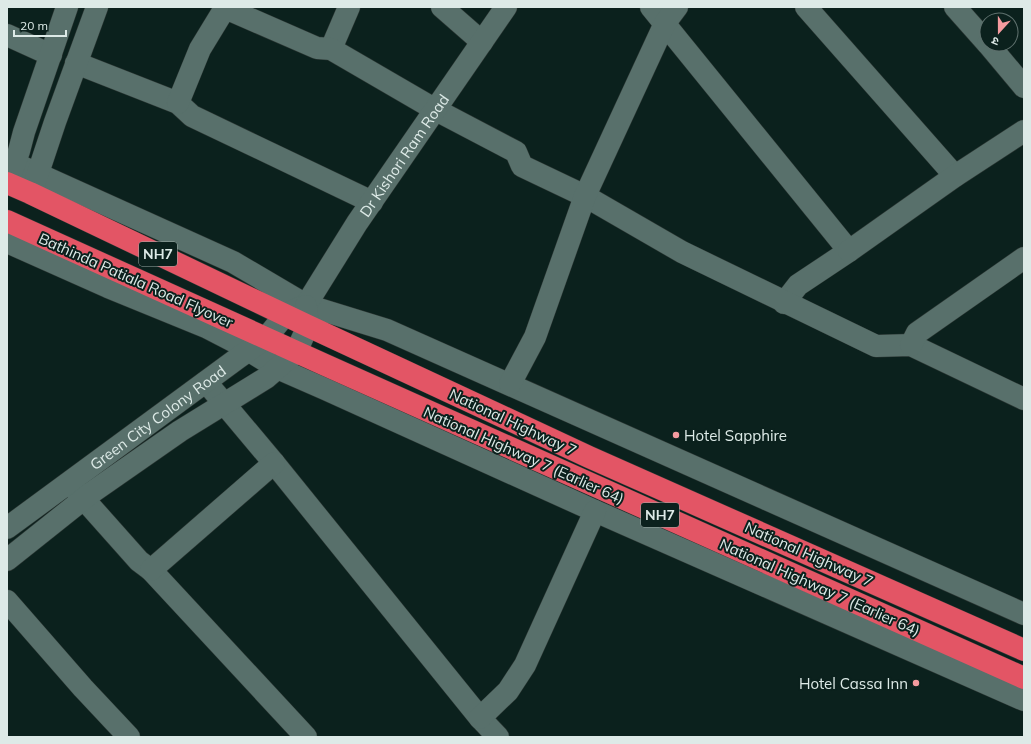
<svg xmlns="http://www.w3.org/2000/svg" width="1031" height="744" font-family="Mulish,'Noto Sans Devanagari',sans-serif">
<rect width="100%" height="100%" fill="#0b211d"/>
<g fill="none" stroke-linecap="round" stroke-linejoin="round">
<defs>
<g id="minor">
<path d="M 442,7 L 482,42"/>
<path d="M 651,7 L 849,251 L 798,285 L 784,303"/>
<path d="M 806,7 L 955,176"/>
<path d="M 955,7 L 987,43"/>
<path d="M 7,35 L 51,55"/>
<path d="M 988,44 L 1024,87"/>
<path d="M 331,49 L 349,7"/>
<path d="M 76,63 L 178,103 L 192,116 L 372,202"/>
<path d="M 178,103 L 200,49 L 225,8 L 317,48 L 331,49 L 436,110 L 516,152 L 522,166 L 585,196 L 682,252 L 876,346 L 911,345 L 1024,399"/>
<path d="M 7,160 L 233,262 L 306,305 L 387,330 L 1024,614"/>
<path d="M 10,176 L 19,151 L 24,132 L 67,7"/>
<path d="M 33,187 L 38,173 L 55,122 L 97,7"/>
<path d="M 7,242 L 108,287 L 206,327 L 235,342 L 277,368 L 325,389 L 595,511 L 1024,700"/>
<path d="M 849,251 L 955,176 L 1024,131"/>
<path id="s1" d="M 306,305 L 357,223 L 506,7"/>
<path d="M 911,345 L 917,333 L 1024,258"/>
<path d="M 206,382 L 274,463 L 480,718 L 498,737"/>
<path d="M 510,384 L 535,337 L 585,196 L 665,23 L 677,7"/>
<path d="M 74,488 L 139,561 L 151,570 L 306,737"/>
<path id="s2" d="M 7,528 L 238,358 L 266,338 L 285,315 L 301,307"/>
<path d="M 7,560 L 91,493 L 180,431 L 266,378 L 296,352 L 308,326 L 306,306"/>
<path d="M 151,570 L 274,463"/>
<path d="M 7,601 L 83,688 L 129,737"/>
<path d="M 480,718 L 508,691 L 525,665 L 595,511"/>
</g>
<g id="highway">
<path d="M 7,183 L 30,193 L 308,326 L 589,457 L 1024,650"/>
<path d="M 7,221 L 323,364 L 1024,678"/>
</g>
</defs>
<use href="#minor" stroke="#2c3734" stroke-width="23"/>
<use href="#highway" stroke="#2c3734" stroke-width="23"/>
<use href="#minor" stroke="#58706b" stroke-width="22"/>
<use href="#highway" stroke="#e35565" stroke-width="22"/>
</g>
<g fill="#f59b9f" stroke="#0b211d" stroke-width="1.5">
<circle cx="676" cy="435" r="4"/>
<circle cx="916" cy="683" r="4"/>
</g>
<g text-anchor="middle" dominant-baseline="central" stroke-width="4" stroke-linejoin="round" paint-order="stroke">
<g fill="#0b211d" stroke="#9eaeaa" stroke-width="1">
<rect x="139" y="242" width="38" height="24" rx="3"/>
<rect x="641" y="503" width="38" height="24" rx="3"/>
</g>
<g font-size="14" font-weight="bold" fill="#ddeae7">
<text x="158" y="254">NH7</text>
<text x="660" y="515">NH7</text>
</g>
<g font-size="15" fill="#ddeae7" stroke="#0b211d">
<text stroke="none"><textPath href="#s1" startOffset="179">Dr Kishori Ram Road</textPath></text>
<text transform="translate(136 280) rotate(24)">Bathinda Patiala Road Flyover</text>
<text stroke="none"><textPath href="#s2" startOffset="187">Green City Colony Road</textPath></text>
<text transform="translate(513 422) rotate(25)">National Highway 7</text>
<text transform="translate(524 455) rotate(24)">National Highway 7 (Earlier 64)</text>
<text transform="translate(809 554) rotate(24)">National Highway 7</text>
<text transform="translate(820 587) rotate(24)">National Highway 7 (Earlier 64)</text>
</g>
<g font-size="15" fill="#ddeae7" stroke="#0b211d" text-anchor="start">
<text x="684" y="435">Hotel Sapphire</text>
<text x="908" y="683" text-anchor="end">Hotel Cassa Inn</text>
</g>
</g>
<rect width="1031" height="744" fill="none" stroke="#ddeae7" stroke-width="16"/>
<g transform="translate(999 32) rotate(201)"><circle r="19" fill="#0b211d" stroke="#5f716e"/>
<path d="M0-3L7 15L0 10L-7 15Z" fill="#f59b9f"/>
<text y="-6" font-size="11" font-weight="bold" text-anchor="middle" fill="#ddeae7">उ</text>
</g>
<path d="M14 30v6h52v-6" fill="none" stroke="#ddeae7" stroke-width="2"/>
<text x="20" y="30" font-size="12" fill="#ddeae7" stroke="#0b211d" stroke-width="3" paint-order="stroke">20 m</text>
</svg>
